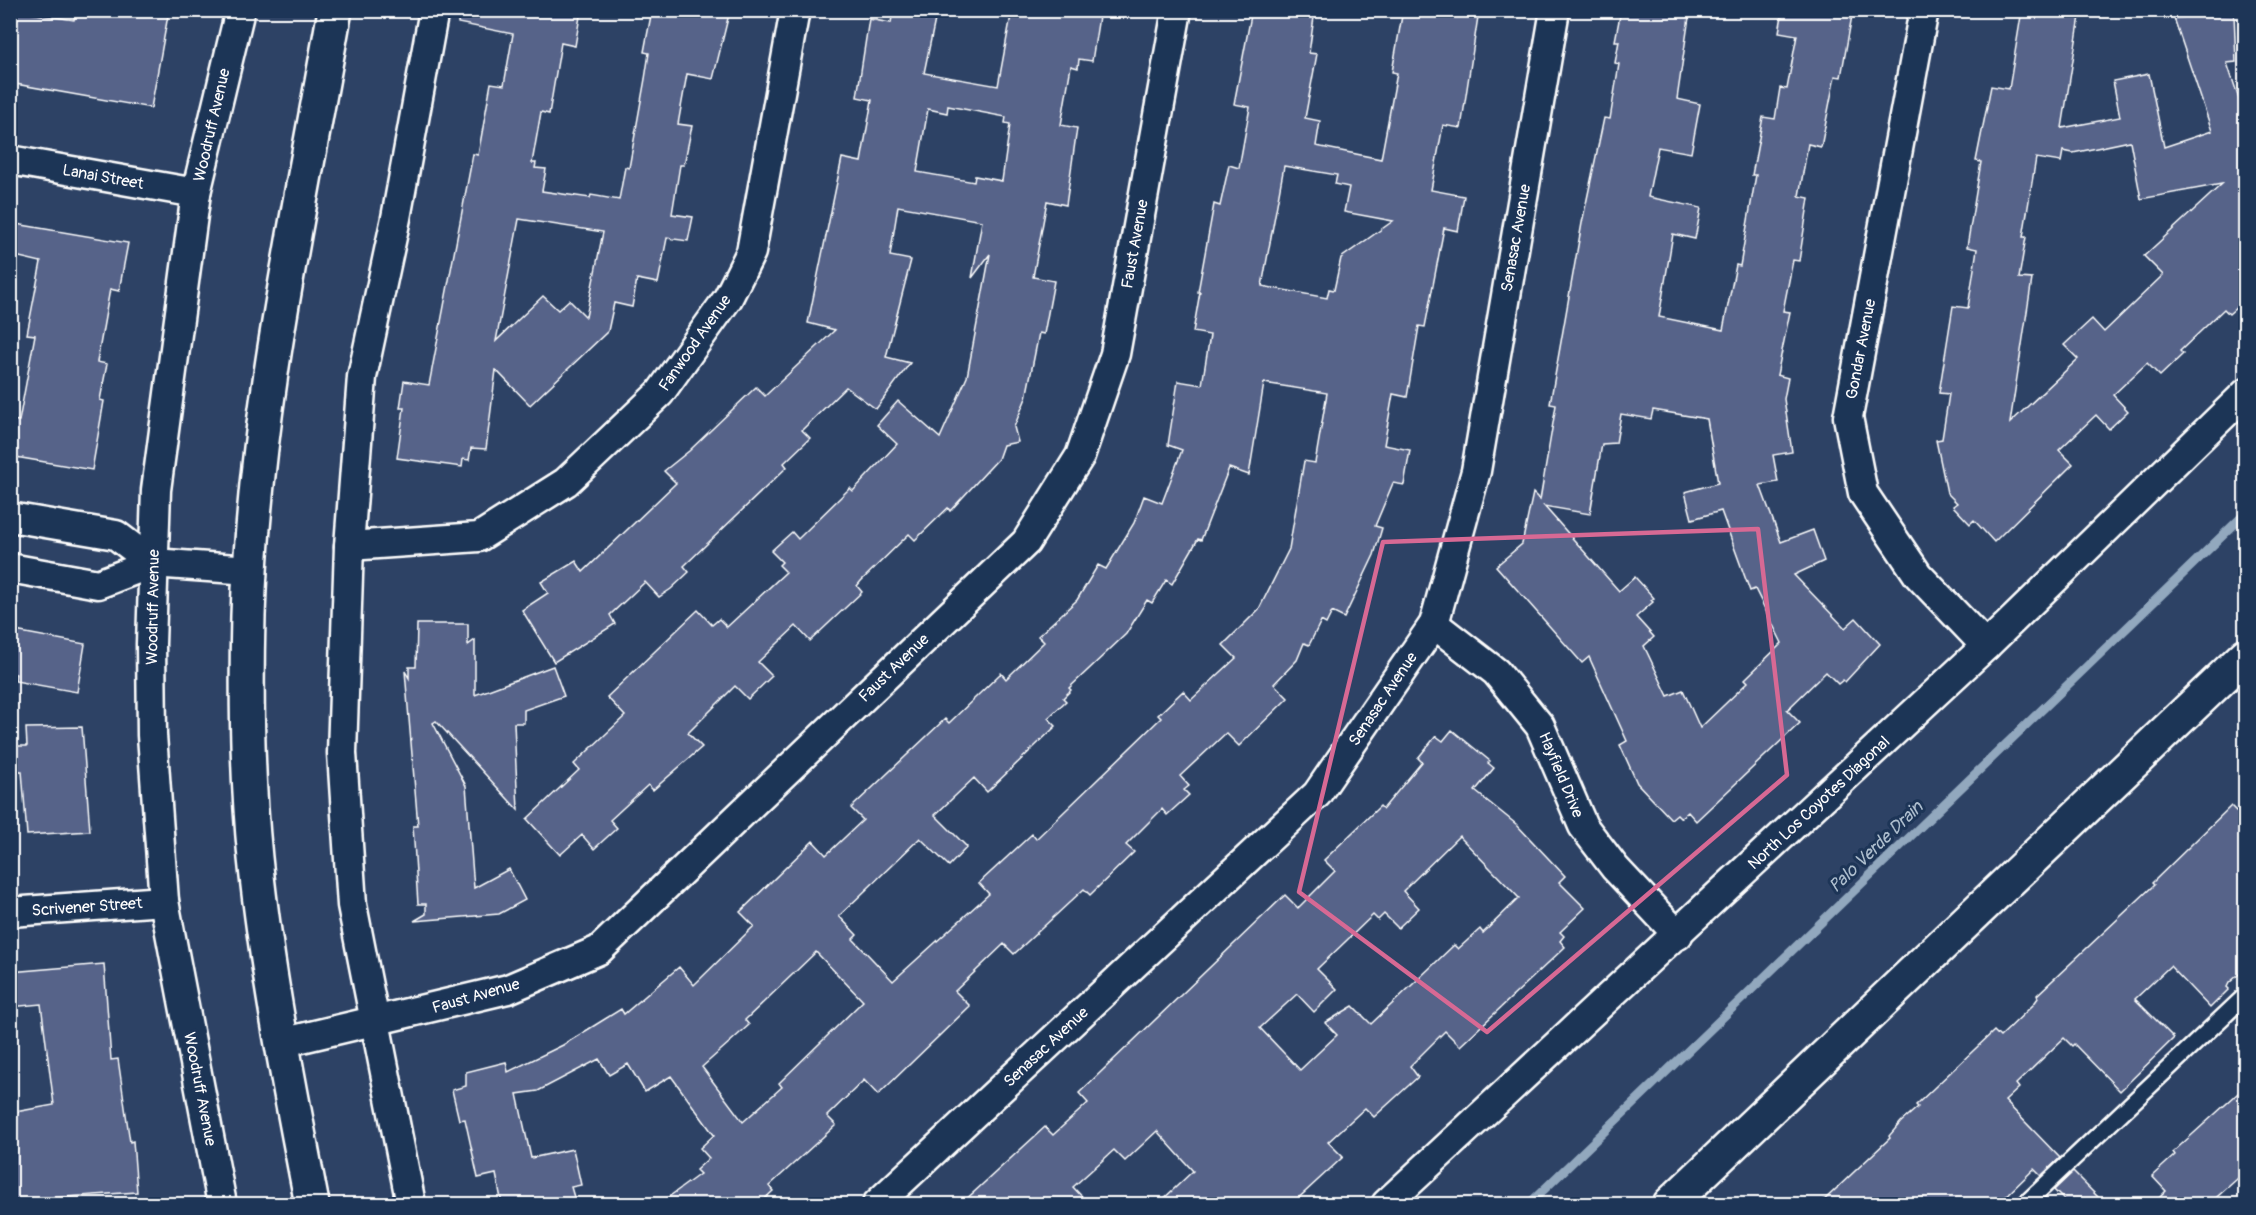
<svg xmlns="http://www.w3.org/2000/svg" width="2256" height="1215" font-family="Pangolin,sans-serif">
<rect width="100%" height="100%" fill="#2d4265"/>
<filter id="ink" filterUnits="userSpaceOnUse"><feTurbulence type="fractalNoise" baseFrequency=".0167" numOctaves="2"/><feDisplacementMap in="SourceGraphic" scale="12" xChannelSelector="R" yChannelSelector="G"/><feConvolveMatrix kernelMatrix="1 2 1 2 8 2 1 2 1" color-interpolation-filters="sRGB"/></filter>
<g filter="url(#ink)">
<g fill="none" stroke-linecap="round" stroke-linejoin="round">
<path stroke="#92a8be" stroke-width="9" d="M 1529,1204 L 2246,513"/>
</g>
<g fill="#566389" stroke="#fff" stroke-width="1.5" fill-rule="evenodd">
<path d="M 10,10 L 74,20 L 76,10 L 169,10 L 151,108 L 10,83 Z"/>
<path d="M 459,10 L 581,10 L 575,46 L 561,43 L 549,114 L 541,112 L 532,163 L 536,163 L 535,168 L 546,169 L 542,191 L 590,198 L 591,195 L 619,200 L 625,167 L 629,168 L 645,79 L 649,53 L 644,52 L 652,10 L 730,10 L 713,79 L 687,74 L 678,124 L 692,126 L 684,165 L 680,165 L 672,214 L 693,217 L 688,241 L 667,238 L 658,283 L 637,279 L 632,307 L 614,303 L 608,331 L 530,405 L 496,370 L 486,449 L 471,448 L 469,460 L 463,459 L 462,467 L 397,458 L 404,408 L 400,408 L 404,381 L 429,385 L 473,154 L 478,155 L 491,83 L 504,85 L 513,34 L 458,23 ZM 519,219 L 603,232 L 586,317 L 569,300 L 558,310 L 543,296 L 496,341 Z"/>
<path d="M 893,10 L 937,10 L 924,73 L 998,86 L 1012,10 L 1100,10 L 1092,61 L 1079,59 L 1078,68 L 1071,66 L 1061,125 L 1077,128 L 1066,205 L 1047,201 L 1033,277 L 1054,281 L 1044,334 L 1039,333 L 1026,398 L 1014,427 L 1018,442 L 1003,445 L 998,459 L 950,511 L 948,508 L 915,540 L 909,534 L 861,581 L 857,586 L 862,592 L 810,641 L 796,626 L 758,662 L 772,676 L 748,699 L 735,686 L 688,733 L 702,747 L 653,790 L 648,785 L 610,820 L 617,828 L 594,849 L 582,835 L 560,855 L 527,819 L 579,770 L 574,764 L 625,716 L 607,697 L 698,610 L 712,625 L 719,619 L 727,627 L 786,572 L 779,565 L 782,562 L 771,551 L 792,532 L 798,539 L 850,488 L 853,491 L 897,444 L 877,425 L 898,401 L 940,438 L 967,377 L 990,254 L 972,278 L 982,221 L 898,206 L 890,256 L 911,260 L 886,357 L 910,363 L 876,409 L 846,387 L 802,430 L 810,438 L 784,463 L 787,467 L 684,566 L 689,572 L 671,589 L 659,597 L 645,582 L 610,615 L 615,624 L 554,662 L 522,610 L 548,593 L 541,582 L 576,561 L 583,572 L 676,483 L 664,471 L 689,451 L 756,387 L 765,396 L 835,330 L 808,323 L 842,158 L 861,162 L 872,100 L 857,97 L 869,19 L 891,23 ZM 948,106 L 1006,117 L 1005,123 L 1010,124 L 1002,181 L 975,176 L 974,182 L 917,172 L 928,109 L 947,113 Z"/>
<path d="M 1252,10 L 1315,10 L 1309,53 L 1317,54 L 1305,118 L 1320,121 L 1316,146 L 1381,159 L 1397,73 L 1392,72 L 1403,10 L 1479,10 L 1461,128 L 1443,125 L 1431,190 L 1464,196 L 1458,231 L 1444,228 L 1425,327 L 1419,326 L 1407,397 L 1393,394 L 1384,445 L 1410,450 L 1404,485 L 1393,483 L 1375,526 L 1382,528 L 1374,555 L 1344,618 L 1332,612 L 1326,624 L 1321,621 L 1309,645 L 1304,643 L 1297,660 L 1274,684 L 1288,698 L 1239,746 L 1226,733 L 1180,776 L 1189,786 L 1184,790 L 1189,795 L 1167,815 L 1162,809 L 1126,845 L 1134,852 L 1090,895 L 1084,889 L 1014,954 L 1004,944 L 955,991 L 970,1006 L 878,1095 L 864,1080 L 827,1116 L 836,1125 L 769,1186 L 773,1191 L 759,1204 L 659,1204 L 700,1174 L 696,1170 L 709,1158 L 700,1148 L 714,1135 L 671,1076 L 645,1092 L 628,1064 L 609,1075 L 599,1059 L 538,1091 L 517,1094 L 531,1158 L 573,1149 L 581,1185 L 571,1187 L 576,1204 L 502,1204 L 496,1174 L 478,1178 L 465,1119 L 459,1120 L 452,1090 L 466,1086 L 466,1072 L 506,1062 L 508,1072 L 563,1045 L 621,1009 L 624,1014 L 679,967 L 694,985 L 754,926 L 740,912 L 813,841 L 826,855 L 863,820 L 851,808 L 945,719 L 949,723 L 1001,673 L 1006,679 L 1044,642 L 1038,636 L 1077,600 L 1098,565 L 1106,569 L 1134,523 L 1144,496 L 1162,503 L 1182,450 L 1168,445 L 1178,381 L 1202,385 L 1210,335 L 1193,332 L 1200,292 L 1198,292 L 1214,204 L 1220,206 L 1229,165 L 1239,168 L 1250,107 L 1234,104 ZM 1284,166 L 1337,175 L 1335,184 L 1349,187 L 1344,212 L 1393,221 L 1341,258 L 1334,290 L 1329,289 L 1327,298 L 1262,286 ZM 1264,383 L 1327,393 L 1315,463 L 1304,461 L 1289,549 L 1259,609 L 1223,645 L 1236,658 L 1191,700 L 1183,691 L 1158,715 L 1161,718 L 1036,839 L 1032,834 L 979,883 L 989,894 L 893,981 L 853,939 L 857,935 L 839,916 L 920,838 L 949,866 L 967,847 L 935,815 L 974,778 L 987,792 L 1056,726 L 1048,718 L 1066,701 L 1063,698 L 1071,690 L 1069,688 L 1126,634 L 1147,600 L 1152,603 L 1166,580 L 1172,584 L 1198,539 L 1201,540 L 1229,468 L 1249,475 ZM 816,952 L 863,1001 L 779,1083 L 782,1087 L 743,1122 L 702,1067 L 749,1025 L 745,1020 Z"/>
<path d="M 1621,10 L 1653,10 L 1689,17 L 1677,99 L 1700,104 L 1691,153 L 1658,147 L 1648,197 L 1701,208 L 1695,239 L 1673,234 L 1659,317 L 1723,330 L 1736,265 L 1740,266 L 1756,175 L 1752,175 L 1763,117 L 1775,119 L 1780,88 L 1787,89 L 1797,35 L 1779,32 L 1783,10 L 1853,10 L 1841,77 L 1835,76 L 1821,147 L 1808,144 L 1799,196 L 1809,198 L 1799,261 L 1793,260 L 1783,311 L 1790,312 L 1777,375 L 1788,378 L 1784,399 L 1792,452 L 1773,455 L 1778,482 L 1760,485 L 1781,542 L 1813,530 L 1824,561 L 1794,575 L 1845,628 L 1856,618 L 1880,644 L 1845,682 L 1843,680 L 1838,684 L 1826,672 L 1787,710 L 1800,723 L 1696,821 L 1688,812 L 1681,818 L 1677,814 L 1671,819 L 1637,783 L 1620,745 L 1627,741 L 1589,657 L 1582,663 L 1496,566 L 1522,544 L 1533,493 L 1540,500 L 1556,405 L 1550,404 L 1582,223 L 1604,118 L 1610,119 L 1619,64 L 1615,63 L 1619,41 L 1615,41 ZM 1653,410 L 1707,419 L 1718,483 L 1685,492 L 1692,519 L 1721,511 L 1750,591 L 1755,589 L 1782,643 L 1745,679 L 1748,682 L 1700,728 L 1683,690 L 1668,696 L 1644,646 L 1654,637 L 1636,617 L 1653,602 L 1651,600 L 1654,598 L 1635,577 L 1619,591 L 1544,506 L 1590,514 L 1602,444 L 1616,443 L 1621,414 L 1651,419 Z"/>
<path d="M 2022,10 L 2081,10 L 2062,128 L 2120,117 L 2113,81 L 2149,74 L 2164,147 L 2212,131 L 2174,18 L 2234,14 L 2236,62 L 2227,63 L 2246,120 L 2246,299 L 2229,314 L 2224,309 L 2180,351 L 2183,354 L 2160,376 L 2147,363 L 2113,395 L 2128,411 L 2109,429 L 2096,415 L 2059,450 L 2073,464 L 1994,542 L 1974,520 L 1970,524 L 1953,506 L 1957,503 L 1947,493 L 1936,440 L 1942,439 L 1949,394 L 1939,393 L 1953,306 L 1968,308 L 1977,249 L 1967,247 L 1981,162 L 1976,161 L 1991,86 L 2009,89 ZM 2130,141 L 2141,199 L 2222,184 L 2144,256 L 2163,275 L 2104,332 L 2092,319 L 2064,345 L 2078,359 L 2010,423 L 2032,279 L 2019,278 L 2026,237 L 2023,237 L 2036,158 L 2061,162 L 2063,151 L 2073,153 Z"/>
<path d="M 16,224 L 128,243 L 119,291 L 110,289 L 97,362 L 107,364 L 100,400 L 104,401 L 92,470 L 10,456 L 10,420 L 19,421 L 35,335 L 27,334 L 41,262 L 11,255 Z"/>
<path d="M 417,624 L 468,624 L 468,645 L 475,640 L 475,695 L 553,666 L 564,696 L 524,710 L 524,723 L 514,723 L 518,810 L 436,721 L 433,723 L 466,786 L 474,888 L 509,869 L 525,900 L 499,914 L 414,921 L 426,914 L 426,904 L 418,904 L 413,826 L 418,826 L 405,671 L 409,678 L 409,667 L 416,667 Z"/>
<path d="M 10,630 L 85,644 L 77,692 L 15,681 L 16,674 L 10,673 Z"/>
<path d="M 82,727 L 90,831 L 27,835 L 22,771 L 11,771 L 10,746 L 27,746 L 26,728 Z"/>
<path d="M 1452,730 L 1490,761 L 1488,763 L 1494,768 L 1475,791 L 1516,824 L 1565,876 L 1559,882 L 1585,908 L 1560,932 L 1564,936 L 1560,941 L 1565,947 L 1460,1046 L 1445,1031 L 1410,1066 L 1418,1077 L 1374,1117 L 1365,1108 L 1328,1142 L 1343,1157 L 1292,1204 L 1158,1204 L 1193,1171 L 1157,1131 L 1125,1161 L 1114,1150 L 1073,1187 L 1089,1204 L 961,1204 L 1045,1127 L 1053,1135 L 1088,1103 L 1079,1093 L 1285,895 L 1298,908 L 1335,871 L 1324,860 L 1380,806 L 1383,809 L 1422,762 L 1418,758 L 1436,736 L 1443,741 ZM 1459,836 L 1519,898 L 1483,933 L 1480,929 L 1458,949 L 1454,945 L 1371,1024 L 1353,1006 L 1325,1023 L 1337,1035 L 1300,1070 L 1260,1028 L 1297,994 L 1314,1012 L 1337,989 L 1317,969 L 1373,915 L 1378,920 L 1384,914 L 1398,928 L 1419,908 L 1403,891 Z"/>
<path d="M 2231,806 L 2246,821 L 2246,968 L 2229,983 L 2227,987 L 2229,989 L 2210,1008 L 2170,966 L 2135,999 L 2174,1038 L 2120,1091 L 2074,1044 L 2072,1046 L 2064,1038 L 2016,1084 L 2019,1088 L 2005,1101 L 2060,1158 L 2041,1176 L 2034,1169 L 1998,1204 L 1820,1204 L 1890,1138 L 1889,1136 L 1901,1122 L 1918,1107 L 1916,1105 L 1994,1031 L 2000,1037 L 2033,1005 L 2038,998 L 2037,995 L 2154,885 L 2152,883 Z"/>
<path d="M 104,964 L 111,1060 L 118,1059 L 130,1142 L 133,1141 L 137,1192 L 10,1201 L 10,1113 L 54,1105 L 41,1004 L 10,1007 L 10,972 Z"/>
<path d="M 2246,1086 L 2246,1171 L 2209,1204 L 2153,1204 L 2166,1191 L 2152,1176 L 2175,1155 L 2173,1152 Z"/>
<path d="M 2073,1172 L 2105,1204 L 2068,1204 L 2054,1190 Z"/>
</g>
<g fill="none" stroke-linecap="round" stroke-linejoin="round">
<defs>
<path id="lane" d="M 2025,1204 L 2246,995"/>
<g id="street">
<path d="M 1924,10 L 1848,417 L 1863,493 L 1918,575 L 1986,646"/>
<path d="M 10,160 L 196,193"/>
<path d="M 10,517 L 116,535 L 153,563"/>
<path d="M 349,546 L 479,537 L 566,482 L 660,393 L 728,298 L 751,252 L 795,10"/>
<path d="M 10,568 L 98,584 L 153,563 L 250,570"/>
<path d="M 1434,624 L 1496,672 L 1540,726 L 1583,826 L 1615,868 L 1678,935"/>
<path d="M 10,912 L 164,901"/>
<path d="M 281,1043 L 508,989 L 599,950 L 1026,542 L 1080,456 L 1115,354 L 1177,10"/>
<path d="M 222,1204 L 164,901 L 152,735 L 151,644 L 156,490 L 196,193 L 240,10"/>
<path d="M 411,1204 L 352,905 L 342,753 L 349,546 L 362,377 L 396,218 L 434,10"/>
<path d="M 877,1204 L 1317,794 L 1434,624 L 1476,471 L 1555,10"/>
<path d="M 1386,1204 L 1986,646 L 2246,393"/>
</g>
<g id="secondary">
<path d="M 312,1204 C 290,1090 267,974 255,858 C 247,778 246,696 248,616 C 254,412 300,211 335,10"/>
<path d="M 1670,1204 L 2246,655"/>
</g>
</defs>
<use href="#lane" stroke="#fff" stroke-width="20"/>
<use href="#street" stroke="#fff" stroke-width="33"/>
<use href="#secondary" stroke="#fff" stroke-width="38"/>
<use href="#lane" stroke="#1d3557" stroke-width="15"/>
<use href="#street" stroke="#1d3557" stroke-width="28"/>
<use href="#secondary" stroke="#1d3557" stroke-width="33"/>
</g>
</g>
<path fill="none" stroke="#d76994" stroke-width="4.5" stroke-linejoin="round" d="M 1758,529 L 1787,775 L 1487,1032 L 1299,892 L 1383,542 Z"/>
<g text-anchor="middle" dominant-baseline="central" stroke-width="6" stroke-linejoin="round" paint-order="stroke">
<g font-size="16" fill="#fff" stroke="#1d3557">
<text transform="translate(212 125) rotate(-77)">Woodruff Avenue</text>
<text transform="translate(103 177) rotate(10)">Lanai Street</text>
<text transform="translate(1516 238) rotate(-80)">Senasac Avenue</text>
<text transform="translate(1135 244) rotate(-80)">Faust Avenue</text>
<text transform="translate(695 343) rotate(-55)">Fanwood Avenue</text>
<text transform="translate(1861 349) rotate(-79)">Gondar Avenue</text>
<text transform="translate(153 607) rotate(-89)">Woodruff Avenue</text>
<text transform="translate(894 668) rotate(-44)">Faust Avenue</text>
<text transform="translate(1383 699) rotate(-56)">Senasac Avenue</text>
<text transform="translate(1561 775) rotate(67)">Hayfield Drive</text>
<text transform="translate(1819 803) rotate(-43)">North Los Coyotes Diagonal</text>
<text transform="translate(87 907) rotate(-4)">Scrivener Street</text>
<text transform="translate(476 996) rotate(-16)">Faust Avenue</text>
<text transform="translate(1046 1047) rotate(-43)">Senasac Avenue</text>
<text transform="translate(200 1089) rotate(79)">Woodruff Avenue</text>
</g>
<g font-size="18" font-style="italic" fill="#aebece" stroke="#1d3557">
<text transform="translate(1876 847) rotate(-44)">Palo Verde Drain</text>
</g>
</g>
<rect width="2256" height="1215" fill="none" stroke="#1d3557" stroke-width="36"/>
<rect x="18" y="18" width="2220" height="1179" fill="none" stroke="#fff" stroke-width="2" filter="url(#ink)"/>
</svg>
